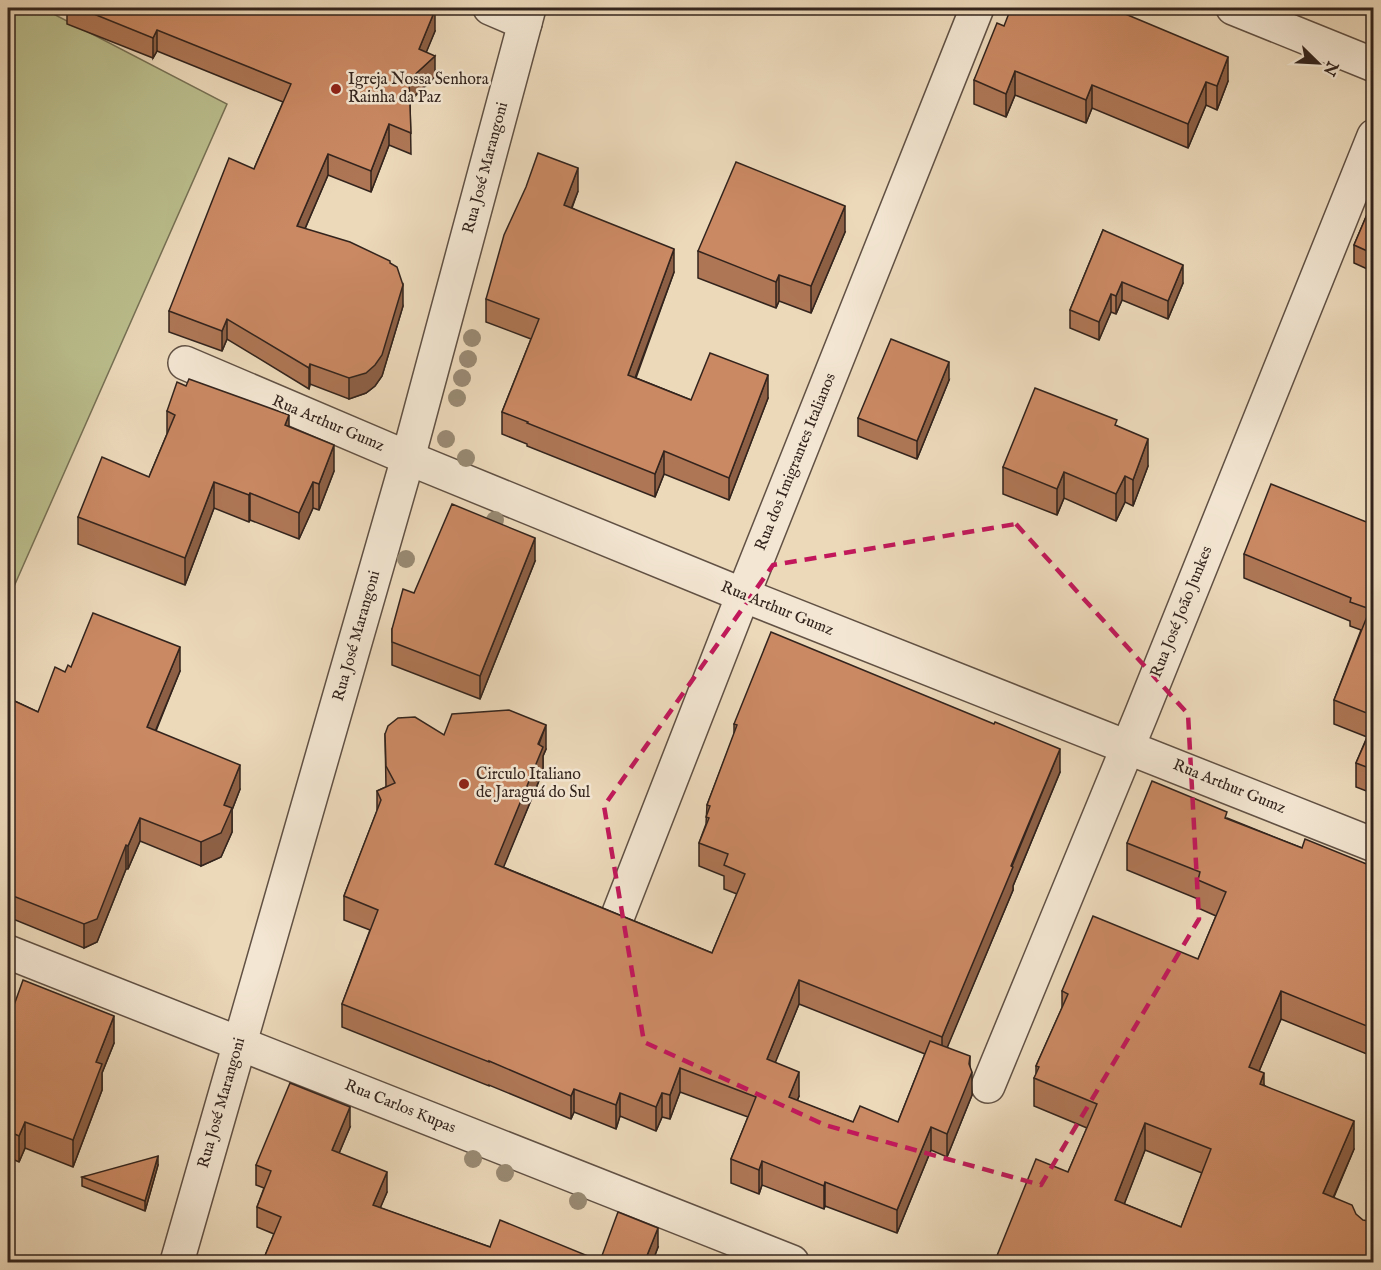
<svg xmlns="http://www.w3.org/2000/svg" width="1381" height="1270" font-family="'IM FELL English',serif">
<rect width="100%" height="100%" fill="#ecd9ba"/>
<filter id="stains"><feTurbulence type="fractalNoise" baseFrequency=".00333" numOctaves="4"/><feColorMatrix values="0 0 0 0 .2 0 0 0 0 .09 0 0 0 0 .02 0 0 0 .5 -.17"/></filter>
<radialGradient id="worn" r=".72"><stop offset=".6" stop-color="#630" stop-opacity="0"/><stop offset="1" stop-color="#630" stop-opacity=".3"/></radialGradient>
<path fill="#bbbe8d" stroke="#777155" stroke-width="1.5" d="M 8,8 L 42,8 L 227,104 L 8,600 Z"/>
<g fill="none" stroke-linecap="round" stroke-linejoin="round">
<defs>
<g id="minor">
<path d="M 490,8 L 525,23"/>
<path d="M 1233,8 L 1374,65"/>
<path d="M 185,363 L 408,458 L 743,595 L 1374,845"/>
<path d="M 617,918 L 743,595 L 977,8"/>
<path d="M 8,952 L 792,1262"/>
<path d="M 988,1086 L 1141,715 L 1374,136"/>
<path d="M 177,1262 L 408,458 L 529,8"/>
</g>
</defs>
<use href="#minor" stroke="#615144" stroke-width="36"/>
<use href="#minor" stroke="#f3e6d2" stroke-width="33"/>
</g>
<g fill="#998a73">
<circle cx="472" cy="338" r="9"/>
<circle cx="468" cy="359" r="9"/>
<circle cx="462" cy="378" r="9"/>
<circle cx="457" cy="398" r="9"/>
<circle cx="446" cy="439" r="9"/>
<circle cx="466" cy="458" r="9"/>
<circle cx="495" cy="520" r="9"/>
<circle cx="406" cy="559" r="9"/>
<circle cx="473" cy="1159" r="9"/>
<circle cx="505" cy="1173" r="9"/>
<circle cx="578" cy="1201" r="9"/>
</g>
<g fill="#ae7655" stroke="#33241d" stroke-width="1.5" fill-rule="evenodd">
<path d="M 67,8 L 165,8 L 435,31 L 426,52 L 435,77 L 410,101 L 411,154 L 389,145 L 371,192 L 328,175 L 305,229 L 390,263 L 403,306 L 382,376 L 375,386 L 366,393 L 349,399 L 310,384 L 309,389 L 227,339 L 222,351 L 169,332 L 169,311 L 254,169 L 283,102 L 157,51 L 153,58 L 67,24 Z"/>
<path d="M 1124,14 L 1228,81 L 1217,110 L 1206,105 L 1188,148 L 1092,108 L 1086,123 L 1015,95 L 1006,117 L 974,104 L 974,80 L 1004,26 Z"/>
<path d="M 578,191 L 572,208 L 674,272 L 636,378 L 691,400 L 768,398 L 729,500 L 664,474 L 655,497 L 527,446 L 527,444 L 502,434 L 502,412 L 531,339 L 486,322 L 486,299 Z"/>
<path d="M 1374,198 L 1374,272 L 1354,263 L 1354,245 Z"/>
<path d="M 1103,230 L 1183,283 L 1168,319 L 1122,300 L 1116,314 L 1111,312 L 1099,340 L 1070,328 L 1070,310 Z"/>
<path d="M 845,232 L 811,313 L 779,301 L 776,308 L 698,278 L 698,251 Z"/>
<path d="M 949,380 L 917,459 L 858,436 L 858,418 Z"/>
<path d="M 167,411 L 289,427 L 334,471 L 319,510 L 313,508 L 299,539 L 250,520 L 249,522 L 214,508 L 185,585 L 78,544 L 78,517 L 149,477 L 167,434 Z"/>
<path d="M 1117,426 L 1148,466 L 1133,506 L 1125,502 L 1116,521 L 1064,498 L 1057,515 L 1003,494 L 1003,467 Z"/>
<path d="M 1374,525 L 1374,794 L 1356,787 L 1356,763 L 1367,737 L 1334,724 L 1334,700 L 1361,630 L 1350,626 L 1350,621 L 1244,578 L 1244,554 Z"/>
<path d="M 535,561 L 480,699 L 392,665 L 392,629 L 414,593 Z"/>
<path d="M 71,667 L 180,671 L 156,731 L 240,789 L 232,810 L 232,832 L 221,857 L 201,866 L 140,841 L 128,869 L 126,869 L 97,942 L 84,948 L 8,917 L 8,698 L 38,712 L 65,672 Z"/>
<path d="M 734,724 L 1060,772 L 1013,886 L 1013,890 L 947,1047 L 970,1067 L 972,1095 L 947,1157 L 931,1150 L 897,1233 L 825,1206 L 824,1209 L 762,1185 L 759,1194 L 731,1183 L 731,1159 L 748,1117 L 680,1092 L 670,1119 L 662,1117 L 656,1131 L 620,1116 L 616,1129 L 574,1112 L 571,1119 L 489,1085 L 489,1086 L 342,1027 L 342,1004 L 370,930 L 344,920 L 344,896 L 377,811 L 377,791 L 386,787 L 385,734 L 444,735 L 546,749 L 543,756 L 543,771 L 503,867 L 712,953 L 737,894 L 724,889 L 724,876 L 699,866 L 699,843 L 706,824 L 707,805 L 734,735 ZM 799,1004 L 925,1054 L 898,1122 L 853,1122 L 797,1101 L 799,1096 L 775,1062 Z"/>
<path d="M 1227,818 L 1302,848 L 1374,867 L 1374,1057 L 1281,1019 L 1259,1071 L 1264,1085 L 1354,1149 L 1334,1197 L 1374,1263 L 994,1263 L 1068,1172 L 1087,1128 L 1034,1106 L 1034,1078 L 1036,1075 L 1036,1066 L 1062,1008 L 1062,991 L 1198,959 L 1216,916 L 1198,908 L 1198,899 L 1127,870 L 1127,843 ZM 1145,1150 L 1202,1173 L 1181,1227 L 1124,1204 Z"/>
<path d="M 8,1022 L 114,1043 L 102,1073 L 102,1090 L 73,1167 L 25,1148 L 19,1162 L 8,1157 Z"/>
<path d="M 350,1127 L 339,1153 L 387,1192 L 380,1208 L 490,1247 L 600,1261 L 658,1247 L 652,1263 L 264,1263 L 264,1258 L 274,1234 L 257,1227 L 257,1207 L 264,1188 L 256,1185 L 256,1165 Z"/>
<path d="M 158,1165 L 145,1211 L 82,1186 L 82,1177 Z"/>
</g>
<g fill="#8d6045" stroke="#33241d" stroke-width="1.5">
<path d="M 435,10 L 435,31 L 419,70 L 419,49 Z"/>
<path d="M 157,30 L 157,51 L 153,58 L 153,38 Z"/>
<path d="M 435,56 L 435,77 L 409,101 L 409,80 Z"/>
<path d="M 1228,57 L 1228,81 L 1217,110 L 1217,86 Z"/>
<path d="M 1015,71 L 1015,95 L 1006,117 L 1006,94 Z"/>
<path d="M 1206,82 L 1206,105 L 1188,148 L 1188,124 Z"/>
<path d="M 1092,85 L 1092,108 L 1086,123 L 1086,100 Z"/>
<path d="M 389,124 L 389,145 L 371,192 L 371,171 Z"/>
<path d="M 328,154 L 328,175 L 297,247 L 297,226 Z"/>
<path d="M 578,168 L 578,191 L 564,227 L 564,205 Z"/>
<path d="M 845,206 L 845,232 L 811,313 L 811,286 Z"/>
<path d="M 674,249 L 674,272 L 628,397 L 628,375 Z"/>
<path d="M 1183,265 L 1183,283 L 1168,319 L 1168,301 Z"/>
<path d="M 779,275 L 779,301 L 776,308 L 776,282 Z"/>
<path d="M 1122,282 L 1122,300 L 1116,314 L 1116,296 Z"/>
<path d="M 403,285 L 403,306 L 382,376 L 375,386 L 366,393 L 349,399 L 349,378 Z"/>
<path d="M 1111,294 L 1111,312 L 1099,340 L 1099,322 Z"/>
<path d="M 227,319 L 227,339 L 222,351 L 222,331 Z"/>
<path d="M 949,362 L 949,380 L 917,459 L 917,441 Z"/>
<path d="M 310,364 L 310,384 L 309,389 L 309,368 Z"/>
<path d="M 768,375 L 768,398 L 729,500 L 729,478 Z"/>
<path d="M 289,415 L 289,441 L 285,425 Z"/>
<path d="M 1148,439 L 1148,466 L 1133,506 L 1133,480 Z"/>
<path d="M 334,445 L 334,471 L 319,510 L 319,484 Z"/>
<path d="M 664,451 L 664,474 L 655,497 L 655,474 Z"/>
<path d="M 1064,472 L 1064,498 L 1057,515 L 1057,489 Z"/>
<path d="M 1125,476 L 1125,502 L 1116,521 L 1116,494 Z"/>
<path d="M 214,482 L 214,508 L 185,585 L 185,558 Z"/>
<path d="M 313,482 L 313,508 L 299,539 L 299,513 Z"/>
<path d="M 250,493 L 250,520 L 249,522 L 249,495 Z"/>
<path d="M 535,538 L 535,561 L 480,699 L 480,676 Z"/>
<path d="M 180,647 L 180,671 L 147,751 L 147,727 Z"/>
<path d="M 546,725 L 546,749 L 543,756 L 543,771 L 495,888 L 495,864 Z"/>
<path d="M 1060,749 L 1060,772 L 1013,886 L 1013,890 L 942,1060 L 942,1037 Z"/>
<path d="M 240,765 L 240,789 L 232,810 L 232,832 L 221,857 L 201,866 L 201,842 L 224,805 Z"/>
<path d="M 140,818 L 140,841 L 128,869 L 128,846 Z"/>
<path d="M 126,845 L 126,869 L 97,942 L 84,948 L 84,924 Z"/>
<path d="M 799,980 L 799,1004 L 767,1083 L 767,1059 Z"/>
<path d="M 1281,991 L 1281,1019 L 1249,1095 L 1249,1067 Z"/>
<path d="M 114,1016 L 114,1043 L 102,1073 L 102,1090 L 73,1167 L 73,1140 L 96,1062 Z"/>
<path d="M 970,1056 L 970,1076 L 972,1072 L 972,1095 L 947,1157 L 947,1134 L 969,1064 Z"/>
<path d="M 680,1068 L 680,1092 L 670,1119 L 670,1095 Z"/>
<path d="M 799,1072 L 799,1096 L 789,1121 L 789,1097 Z"/>
<path d="M 1264,1073 L 1264,1101 L 1260,1084 Z"/>
<path d="M 574,1089 L 574,1112 L 571,1119 L 571,1096 Z"/>
<path d="M 620,1093 L 620,1116 L 616,1129 L 616,1105 Z"/>
<path d="M 662,1093 L 662,1117 L 656,1131 L 656,1107 Z"/>
<path d="M 350,1107 L 350,1127 L 332,1170 L 332,1150 Z"/>
<path d="M 1354,1121 L 1354,1149 L 1323,1221 L 1323,1193 Z"/>
<path d="M 25,1122 L 25,1148 L 19,1162 L 19,1136 Z"/>
<path d="M 1145,1123 L 1145,1150 L 1115,1228 L 1115,1200 Z"/>
<path d="M 931,1127 L 931,1150 L 897,1233 L 897,1210 Z"/>
<path d="M 158,1156 L 158,1165 L 145,1211 L 145,1201 Z"/>
<path d="M 762,1161 L 762,1185 L 759,1194 L 759,1170 Z"/>
<path d="M 387,1172 L 387,1192 L 373,1225 L 373,1205 Z"/>
<path d="M 825,1182 L 825,1206 L 824,1209 L 824,1186 Z"/>
<path d="M 658,1228 L 658,1247 L 652,1263 L 644,1263 Z"/>
</g>
<g fill="#ca8963" stroke="#33241d" stroke-width="1.5" fill-rule="evenodd">
<path d="M 79,8 L 428,8 L 435,10 L 419,49 L 435,56 L 409,80 L 411,133 L 389,124 L 371,171 L 328,154 L 297,226 L 350,242 L 390,261 L 390,263 L 397,267 L 403,285 L 382,355 L 375,365 L 366,373 L 349,378 L 310,364 L 309,368 L 227,319 L 222,331 L 169,311 L 229,158 L 254,169 L 291,84 L 157,30 L 153,38 Z"/>
<path d="M 1011,8 L 1117,8 L 1124,10 L 1123,13 L 1228,57 L 1217,86 L 1206,82 L 1188,124 L 1092,85 L 1086,100 L 1015,71 L 1006,94 L 974,80 L 997,23 L 1004,26 Z"/>
<path d="M 538,153 L 578,168 L 564,205 L 674,249 L 628,375 L 691,400 L 710,353 L 768,375 L 729,478 L 664,451 L 655,474 L 527,423 L 528,422 L 502,412 L 539,319 L 486,299 L 504,235 L 526,187 Z"/>
<path d="M 736,162 L 845,206 L 811,286 L 779,275 L 776,282 L 698,251 Z"/>
<path d="M 1374,198 L 1374,254 L 1354,245 Z"/>
<path d="M 1103,230 L 1183,265 L 1168,301 L 1122,282 L 1116,296 L 1111,294 L 1099,322 L 1070,310 Z"/>
<path d="M 891,339 L 949,362 L 917,441 L 858,418 Z"/>
<path d="M 189,379 L 289,415 L 285,425 L 334,445 L 319,484 L 313,482 L 299,513 L 250,493 L 249,495 L 214,482 L 185,558 L 78,517 L 102,457 L 149,477 L 175,415 L 167,411 L 177,382 L 186,386 Z"/>
<path d="M 1035,388 L 1117,420 L 1115,425 L 1148,439 L 1133,480 L 1125,476 L 1116,494 L 1064,472 L 1057,489 L 1003,467 Z"/>
<path d="M 1271,484 L 1374,525 L 1374,716 L 1334,700 L 1370,609 L 1350,602 L 1351,598 L 1244,554 Z"/>
<path d="M 452,504 L 535,538 L 480,676 L 392,642 L 392,629 L 403,589 L 414,593 Z"/>
<path d="M 93,613 L 180,647 L 147,727 L 240,765 L 224,805 L 232,808 L 221,833 L 201,842 L 140,818 L 128,846 L 126,845 L 97,919 L 84,924 L 8,894 L 8,698 L 38,712 L 55,667 L 65,672 L 68,665 L 71,667 Z"/>
<path d="M 771,632 L 994,724 L 995,722 L 1060,749 L 1011,866 L 1013,867 L 942,1037 L 799,980 L 767,1059 L 799,1072 L 789,1097 L 853,1122 L 860,1106 L 898,1122 L 930,1041 L 970,1056 L 969,1064 L 972,1072 L 947,1134 L 931,1127 L 897,1210 L 825,1182 L 824,1186 L 762,1161 L 759,1170 L 731,1159 L 756,1097 L 680,1068 L 670,1095 L 662,1093 L 656,1107 L 620,1093 L 616,1105 L 574,1089 L 571,1096 L 489,1061 L 489,1062 L 342,1004 L 378,910 L 344,896 L 381,800 L 377,791 L 395,783 L 386,766 L 385,734 L 388,726 L 398,718 L 415,717 L 444,735 L 452,714 L 509,710 L 546,725 L 538,744 L 543,747 L 495,864 L 712,953 L 745,874 L 724,865 L 728,854 L 699,843 L 709,818 L 706,817 L 710,806 L 707,805 L 737,725 L 734,724 Z"/>
<path d="M 1374,722 L 1374,770 L 1356,763 Z"/>
<path d="M 1152,781 L 1227,812 L 1225,818 L 1302,848 L 1305,839 L 1374,867 L 1374,1029 L 1281,991 L 1249,1067 L 1264,1073 L 1260,1084 L 1354,1121 L 1323,1193 L 1352,1205 L 1356,1214 L 1363,1220 L 1374,1222 L 1374,1263 L 1043,1263 L 1034,1258 L 1032,1263 L 994,1263 L 1036,1159 L 1068,1172 L 1097,1104 L 1034,1078 L 1039,1067 L 1036,1066 L 1068,994 L 1062,991 L 1093,916 L 1198,959 L 1226,892 L 1198,880 L 1200,872 L 1127,843 ZM 1145,1123 L 1211,1149 L 1181,1227 L 1115,1200 Z"/>
<path d="M 23,980 L 114,1016 L 96,1062 L 102,1064 L 73,1140 L 25,1122 L 19,1136 L 8,1131 L 8,1054 L 14,1038 L 8,1035 L 8,1022 Z"/>
<path d="M 290,1083 L 350,1107 L 332,1150 L 387,1172 L 373,1205 L 490,1247 L 500,1220 L 600,1261 L 618,1212 L 658,1228 L 644,1263 L 275,1263 L 264,1258 L 281,1217 L 257,1207 L 271,1171 L 256,1165 Z"/>
<path d="M 158,1156 L 145,1201 L 82,1177 Z"/>
</g>
<path fill="none" stroke="#c2185b" stroke-width="4.5" stroke-dasharray="12 8" stroke-linejoin="round" d="M 1016,524 L 1188,714 L 1199,919 L 1041,1185 L 825,1125 L 644,1042 L 604,806 L 773,565 Z"/>
<g fill="#8f2418" stroke="#f3e6d2" stroke-width="2">
<circle cx="336" cy="89" r="6"/>
<circle cx="464" cy="784" r="6"/>
</g>
<g text-anchor="middle" dominant-baseline="central" stroke-width="5" stroke-linejoin="round" paint-order="stroke">
<g font-size="16" fill="#33241d" stroke="#f3e6d2" text-anchor="start">
<text x="348" y="80">Igreja Nossa Senhora<tspan x="348" dy="18">Rainha da Paz</tspan></text>
<text x="476" y="775">Circulo Italiano<tspan x="476" dy="18">de Jaraguá do Sul</tspan></text>
</g>
<g font-size="16" fill="#33241d" stroke="#f3e6d2">
<text transform="translate(486 168) rotate(-75)">Rua José Marangoni</text>
<text transform="translate(328 424) rotate(23)">Rua Arthur Gumz</text>
<text transform="translate(796 462) rotate(-68)">Rua dos Imigrantes Italianos</text>
<text transform="translate(777 609) rotate(22)">Rua Arthur Gumz</text>
<text transform="translate(1182 612) rotate(-68)">Rua José João Junkes</text>
<text transform="translate(357 636) rotate(-74)">Rua José Marangoni</text>
<text transform="translate(1229 787) rotate(22)">Rua Arthur Gumz</text>
<text transform="translate(222 1103) rotate(-74)">Rua José Marangoni</text>
<text transform="translate(400 1107) rotate(22)">Rua Carlos Kupas</text>
</g>
</g>
<rect width="1381" height="1270" fill="none" stroke="#ecd9ba" stroke-width="30"/>
<rect x="9" y="9" width="1363" height="1252" fill="none" stroke="#33241d" stroke-width="3"/>
<rect x="15" y="15" width="1351" height="1240" fill="none" stroke="#33241d" stroke-width="1.5"/>
<g transform="translate(1318 63) rotate(114)" stroke="#f3e6d2" stroke-width="4.5" paint-order="stroke">
<path d="M0-4.5L10 22L0 15L-10 22Z" fill="#33241d"/>
<text y="-9" font-size="16" font-weight="bold" text-anchor="middle" fill="#33241d">N</text>
</g>
<rect width="100%" height="100%" filter="url(#stains)"/>
<rect width="100%" height="100%" fill="url(#worn)"/>
</svg>
